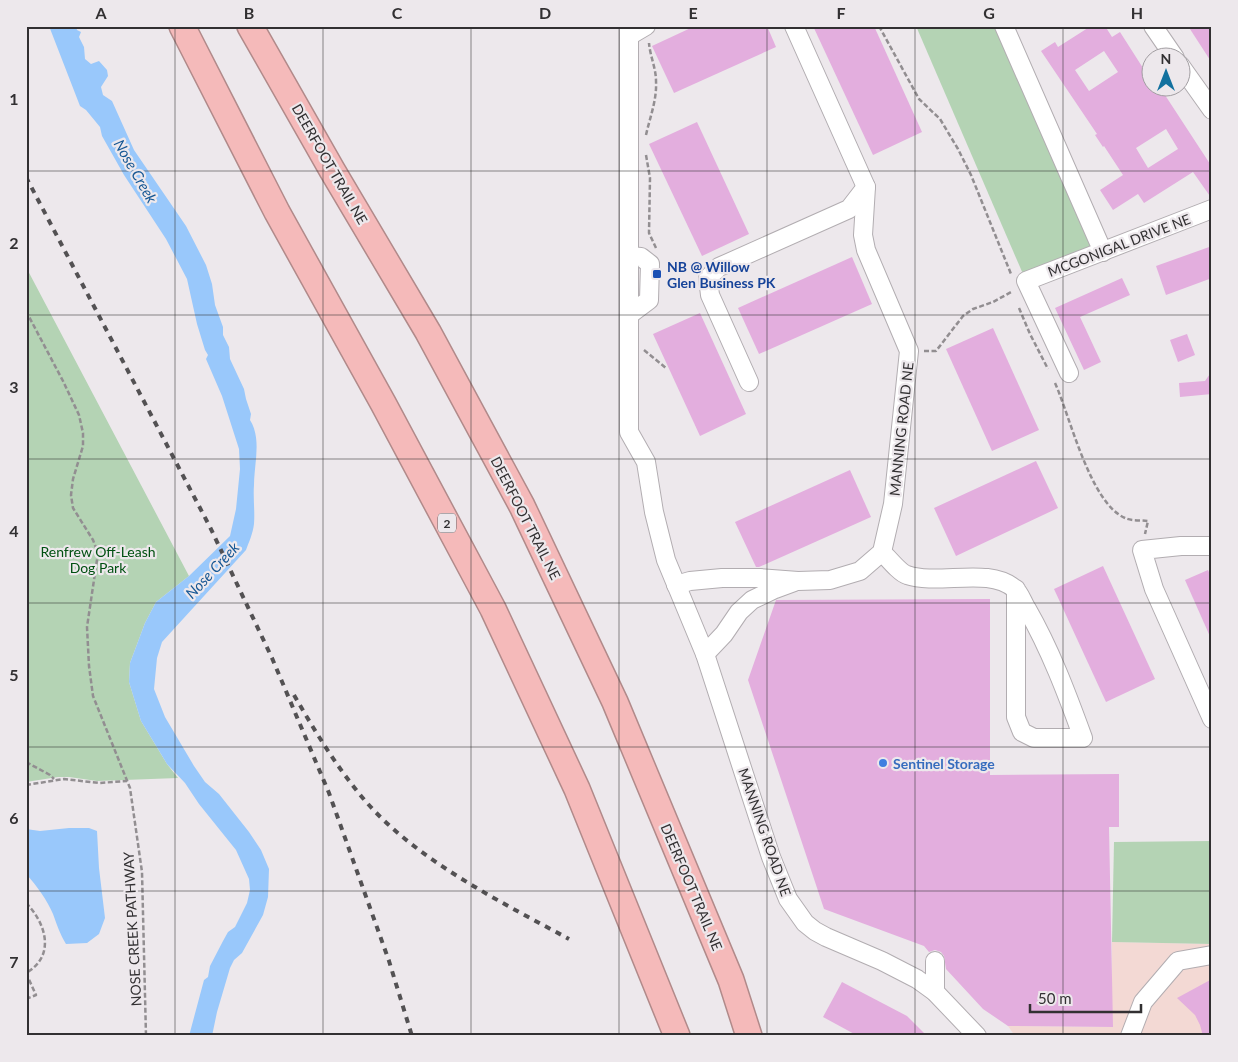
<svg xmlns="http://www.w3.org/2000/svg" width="1238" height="1062" font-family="Lato,sans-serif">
<rect width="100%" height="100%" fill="#ede8ec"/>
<path fill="#f3d9d4" d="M 1112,942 L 1212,944 L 1212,1036 L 1015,1036 L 1008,1026 L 1112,1027 Z"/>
<g fill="#b4d3b4">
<path d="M 916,26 L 1004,26 L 1103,252 L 1026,281 Z"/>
<path d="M 26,267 L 189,576 L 156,602 L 145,623 L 130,663 L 129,682 L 141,721 L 167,764 L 178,778 L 97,781 L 69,777 L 58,777 L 26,782 Z"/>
<path d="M 1212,841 L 1212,944 L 1112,942 L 1114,842 Z"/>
</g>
<g fill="#99c8fb">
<path d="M 49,26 L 76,26 L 77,30 L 81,32 L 79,37 L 84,47 L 85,59 L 91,64 L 99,61 L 107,70 L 108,76 L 101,87 L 103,95 L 112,101 L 134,150 L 186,226 L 206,265 L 212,284 L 215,305 L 223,327 L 223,335 L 229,347 L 230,359 L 244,389 L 246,399 L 251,414 L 250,420 C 262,439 254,464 254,485 C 253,498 255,511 254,524 C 253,533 249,542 246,550 L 162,642 L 157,658 L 154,689 L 165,717 L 194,766 L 205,782 L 219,794 L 249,832 L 261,850 L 269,869 L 268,897 L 263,915 L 242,953 L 234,960 L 230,968 L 217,1012 L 212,1036 L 189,1036 L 204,980 L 208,977 L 210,966 L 223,941 L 228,932 L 235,927 L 247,903 L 250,890 L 249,879 L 236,850 L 199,804 L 185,783 L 167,764 L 161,754 L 141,721 L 129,682 L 130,663 L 145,623 L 156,602 L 189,576 L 230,536 L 236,509 L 240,469 L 239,449 L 222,396 L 206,359 L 208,355 L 205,350 L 197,324 L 187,279 L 166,239 L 124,175 L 102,136 L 100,127 L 86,110 L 80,106 Z"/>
<path d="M 69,828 L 89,828 L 97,831 L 99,868 L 105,918 L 99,934 L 87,943 L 66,944 C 60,934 57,925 53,914 C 47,900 37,886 26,874 L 26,829 L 40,831 Z"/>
</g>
<g fill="#e3aede" fill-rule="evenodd">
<path d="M 695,26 L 767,26 L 776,47 L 674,93 L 652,46 Z"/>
<path d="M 813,26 L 874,26 L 922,132 L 873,155 Z"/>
<path d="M 1091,26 L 1105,26 L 1112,37 L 1120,32 L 1150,79 L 1150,88 L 1156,88 L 1160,94 L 1163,92 L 1212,167 L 1212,199 L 1193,172 L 1144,203 L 1138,194 L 1113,210 L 1100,190 L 1123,175 L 1104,146 L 1103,147 L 1095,135 L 1097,134 L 1041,51 L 1055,42 L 1058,47 ZM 1104,51 L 1118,72 L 1089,91 L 1075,70 ZM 1166,129 L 1178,149 L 1148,168 L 1136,148 Z"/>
<path d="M 1188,26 L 1212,26 L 1212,63 Z"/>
<path d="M 697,122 L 749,234 L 702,256 L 649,144 Z"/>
<path d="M 1212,246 L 1212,278 L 1166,295 L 1156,266 Z"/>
<path d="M 852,257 L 872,304 L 759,354 L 738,308 Z"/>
<path d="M 1122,278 L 1130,295 L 1080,317 L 1101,362 L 1084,370 L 1055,308 Z"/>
<path d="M 700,313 L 746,414 L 700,436 L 653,334 Z"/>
<path d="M 993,328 L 1039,430 L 992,451 L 946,349 Z"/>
<path d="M 1187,334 L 1195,355 L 1178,362 L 1170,340 Z"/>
<path d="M 1212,371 L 1212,394 L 1180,397 L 1179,383 L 1205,381 Z"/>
<path d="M 1036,461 L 1058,508 L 956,556 L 934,508 Z"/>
<path d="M 850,470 L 871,517 L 759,567 L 756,567 L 735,522 Z"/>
<path d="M 1103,566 L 1155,679 L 1106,702 L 1054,589 Z"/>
<path d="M 1208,570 L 1212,578 L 1212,641 L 1185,580 Z"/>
<path d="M 990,599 L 990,775 L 1119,774 L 1119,827 L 1109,827 L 1113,1027 L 1008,1026 L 983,1009 L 946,969 L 944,956 L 941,952 L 935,950 L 929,952 L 924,946 L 824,909 L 748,680 L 776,600 Z"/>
<path d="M 1212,979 L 1212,1036 L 1203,1036 L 1200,1025 L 1195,1015 L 1177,998 Z"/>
<path d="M 842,982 L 907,1016 L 927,1036 L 858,1036 L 823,1017 Z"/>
</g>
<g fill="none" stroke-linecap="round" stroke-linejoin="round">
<defs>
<g id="minor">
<path d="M 629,26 L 629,432 L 646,462 L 654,512 L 666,560 L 705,654 L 771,857 L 788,899 L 805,923 L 815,931 L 826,937 L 882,961 L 917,979 L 935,992 L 977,1036"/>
<path d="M 1004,26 L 1103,252"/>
<path d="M 1153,26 L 1175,58"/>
<path d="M 629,36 L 646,26"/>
<path d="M 1180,65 L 1212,110"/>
<path d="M 629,256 L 641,257 L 650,264 L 649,300 L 629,315"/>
<path d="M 1069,373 L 1026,281 L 1212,209"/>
<path d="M 749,382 L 710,295 L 708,278 L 719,267 L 849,209 L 866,187"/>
<path d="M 1212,546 L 1181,546 L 1142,550 L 1154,589 L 1212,719"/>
<path d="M 882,552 C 888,558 900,573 907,575 C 939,586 989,566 1015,589 C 1020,593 1023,603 1027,609 C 1050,649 1067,694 1083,738 L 1034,738 L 1022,732 L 1016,717 L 1016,589"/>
<path d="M 676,585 L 690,581 L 722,578 L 760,578 L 798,581 L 830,580 L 860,571 L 882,552 L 893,504 L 909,351 L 866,250 L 863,235 L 866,187 L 794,26"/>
<path d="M 705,654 L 724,634 L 739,612 L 752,600 L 775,589 L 794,582"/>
<path d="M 935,992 L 935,961"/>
<path d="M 1130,1036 L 1143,1002 L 1178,961 L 1212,955"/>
</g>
<g id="highway">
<path d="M 182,26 L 277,212 L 383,403 L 493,609 L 577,789 L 677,1036"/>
<path d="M 250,26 L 332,170 L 428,332 L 522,506 L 615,702 L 731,980 L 749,1036"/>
</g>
</defs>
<use href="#minor" stroke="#b2adb1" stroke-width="20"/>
<use href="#highway" stroke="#b18a8a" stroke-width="28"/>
<g stroke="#928e91" stroke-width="2.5" stroke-dasharray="5 2.5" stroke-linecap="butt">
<path d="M 879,26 L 919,99 L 940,119 L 958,149 L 971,175 L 1011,274"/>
<path d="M 646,135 C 650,117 657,100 656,81 C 656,68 650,56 649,43"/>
<path d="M 646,155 L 650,178 L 649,233 L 656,248"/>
<path d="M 1019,308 L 1030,334 L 1048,369"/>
<path d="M 26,311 L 63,381 L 79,415 L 83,433 L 83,446 L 73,479 L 71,495 L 73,508 L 93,540 L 98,553 L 87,627 L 89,666 L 93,696 L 130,788 L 142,872 L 146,1036"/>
<path d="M 644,350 L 666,368"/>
<path d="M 924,351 L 936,351 L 963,316 L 973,309 L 993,302 L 1013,291"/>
<path d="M 1055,383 C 1070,416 1090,503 1125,518 C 1131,521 1141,520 1148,521 L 1145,534"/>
<path d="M 26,762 L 50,775 L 54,779"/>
<path d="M 26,785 L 64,779 L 99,783 L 127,781"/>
<path d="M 26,903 C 46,923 56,956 26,973"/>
<path d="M 26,973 L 36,995 L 26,999"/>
</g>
<use href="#minor" stroke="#fff" stroke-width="18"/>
<use href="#highway" stroke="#f5baba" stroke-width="25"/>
<g stroke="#535153" stroke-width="4" stroke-dasharray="6 6" stroke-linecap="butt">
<path d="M 26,177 L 210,527 L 272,658 L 329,793 L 389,961 L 412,1036"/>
<path d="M 294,695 C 316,733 339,771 368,804 C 420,862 501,902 569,939"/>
</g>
</g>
<path fill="none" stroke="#323032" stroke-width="1" stroke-opacity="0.55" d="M 175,26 L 175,1036M 323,26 L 323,1036M 471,26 L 471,1036M 619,26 L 619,1036M 767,26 L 767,1036M 915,26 L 915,1036M 1063,26 L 1063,1036M 26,171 L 1212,171M 26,315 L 1212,315M 26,459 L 1212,459M 26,603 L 1212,603M 26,747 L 1212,747M 26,891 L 1212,891"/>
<rect fill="#1a4fb4" stroke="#ede8ec" stroke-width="2" x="652" y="269" width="10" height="10" rx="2.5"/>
<circle fill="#3f7fe0" stroke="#ede8ec" stroke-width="2" cx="883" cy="763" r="5"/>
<g text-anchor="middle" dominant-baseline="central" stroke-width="4.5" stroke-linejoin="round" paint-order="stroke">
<rect fill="#ede8ec" stroke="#6a676a" stroke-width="1" x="438" y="513.5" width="18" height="19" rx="4"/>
<g font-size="12" font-weight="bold" fill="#323032">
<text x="447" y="523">2</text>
</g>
<g font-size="14" fill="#323032" stroke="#ede8ec">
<text transform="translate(330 164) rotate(60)">DEERFOOT TRAIL NE</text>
<text transform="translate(1119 245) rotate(-21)">MCGONIGAL DRIVE NE</text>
<text transform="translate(901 429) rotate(-84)">MANNING ROAD NE</text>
<text transform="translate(526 518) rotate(63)">DEERFOOT TRAIL NE</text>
<text transform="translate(765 832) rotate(71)">MANNING ROAD NE</text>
<text transform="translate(692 887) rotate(67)">DEERFOOT TRAIL NE</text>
<text transform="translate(132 929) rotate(-93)">NOSE CREEK PATHWAY</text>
</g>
<g font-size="14" font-weight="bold" fill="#164399" stroke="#ede8ec" text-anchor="start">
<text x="667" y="266">NB @ Willow<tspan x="667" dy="16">Glen Business PK</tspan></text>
</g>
<g font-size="14" fill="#005011" stroke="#ede8ec">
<text x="98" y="551">Renfrew Off-Leash<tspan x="98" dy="16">Dog Park</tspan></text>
</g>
<g font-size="14" font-weight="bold" fill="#366cbe" stroke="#ede8ec" text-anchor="start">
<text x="893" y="763">Sentinel Storage</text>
</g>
<g font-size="15" font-style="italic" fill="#165794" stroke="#ede8ec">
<text transform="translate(136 171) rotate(60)">Nose Creek</text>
<text transform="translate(212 570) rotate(-47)">Nose Creek</text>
</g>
</g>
<rect width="1238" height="1062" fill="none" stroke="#ede8ec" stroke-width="55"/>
<g transform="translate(1166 72)"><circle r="24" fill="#ede8ec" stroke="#a29ea2"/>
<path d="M0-4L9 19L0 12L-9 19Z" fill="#13719f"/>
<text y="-8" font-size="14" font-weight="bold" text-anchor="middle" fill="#323032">N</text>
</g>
<path d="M1030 1004v8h111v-8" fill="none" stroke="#323032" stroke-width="2.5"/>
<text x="1038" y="1004" font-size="15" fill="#323032" stroke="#ede8ec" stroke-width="4" paint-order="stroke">50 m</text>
<rect x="28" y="28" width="1182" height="1006" fill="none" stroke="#323032" stroke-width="2"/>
<g font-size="16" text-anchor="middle" font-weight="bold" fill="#323032">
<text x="101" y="19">A</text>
<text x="249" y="19">B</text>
<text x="397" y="19">C</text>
<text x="545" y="19">D</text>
<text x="693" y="19">E</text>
<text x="841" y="19">F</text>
<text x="989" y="19">G</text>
<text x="1137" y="19">H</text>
<text x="14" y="105">1</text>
<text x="14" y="249">2</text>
<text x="14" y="393">3</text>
<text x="14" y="537">4</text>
<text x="14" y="681">5</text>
<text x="14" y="824">6</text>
<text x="14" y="968">7</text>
</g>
</svg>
